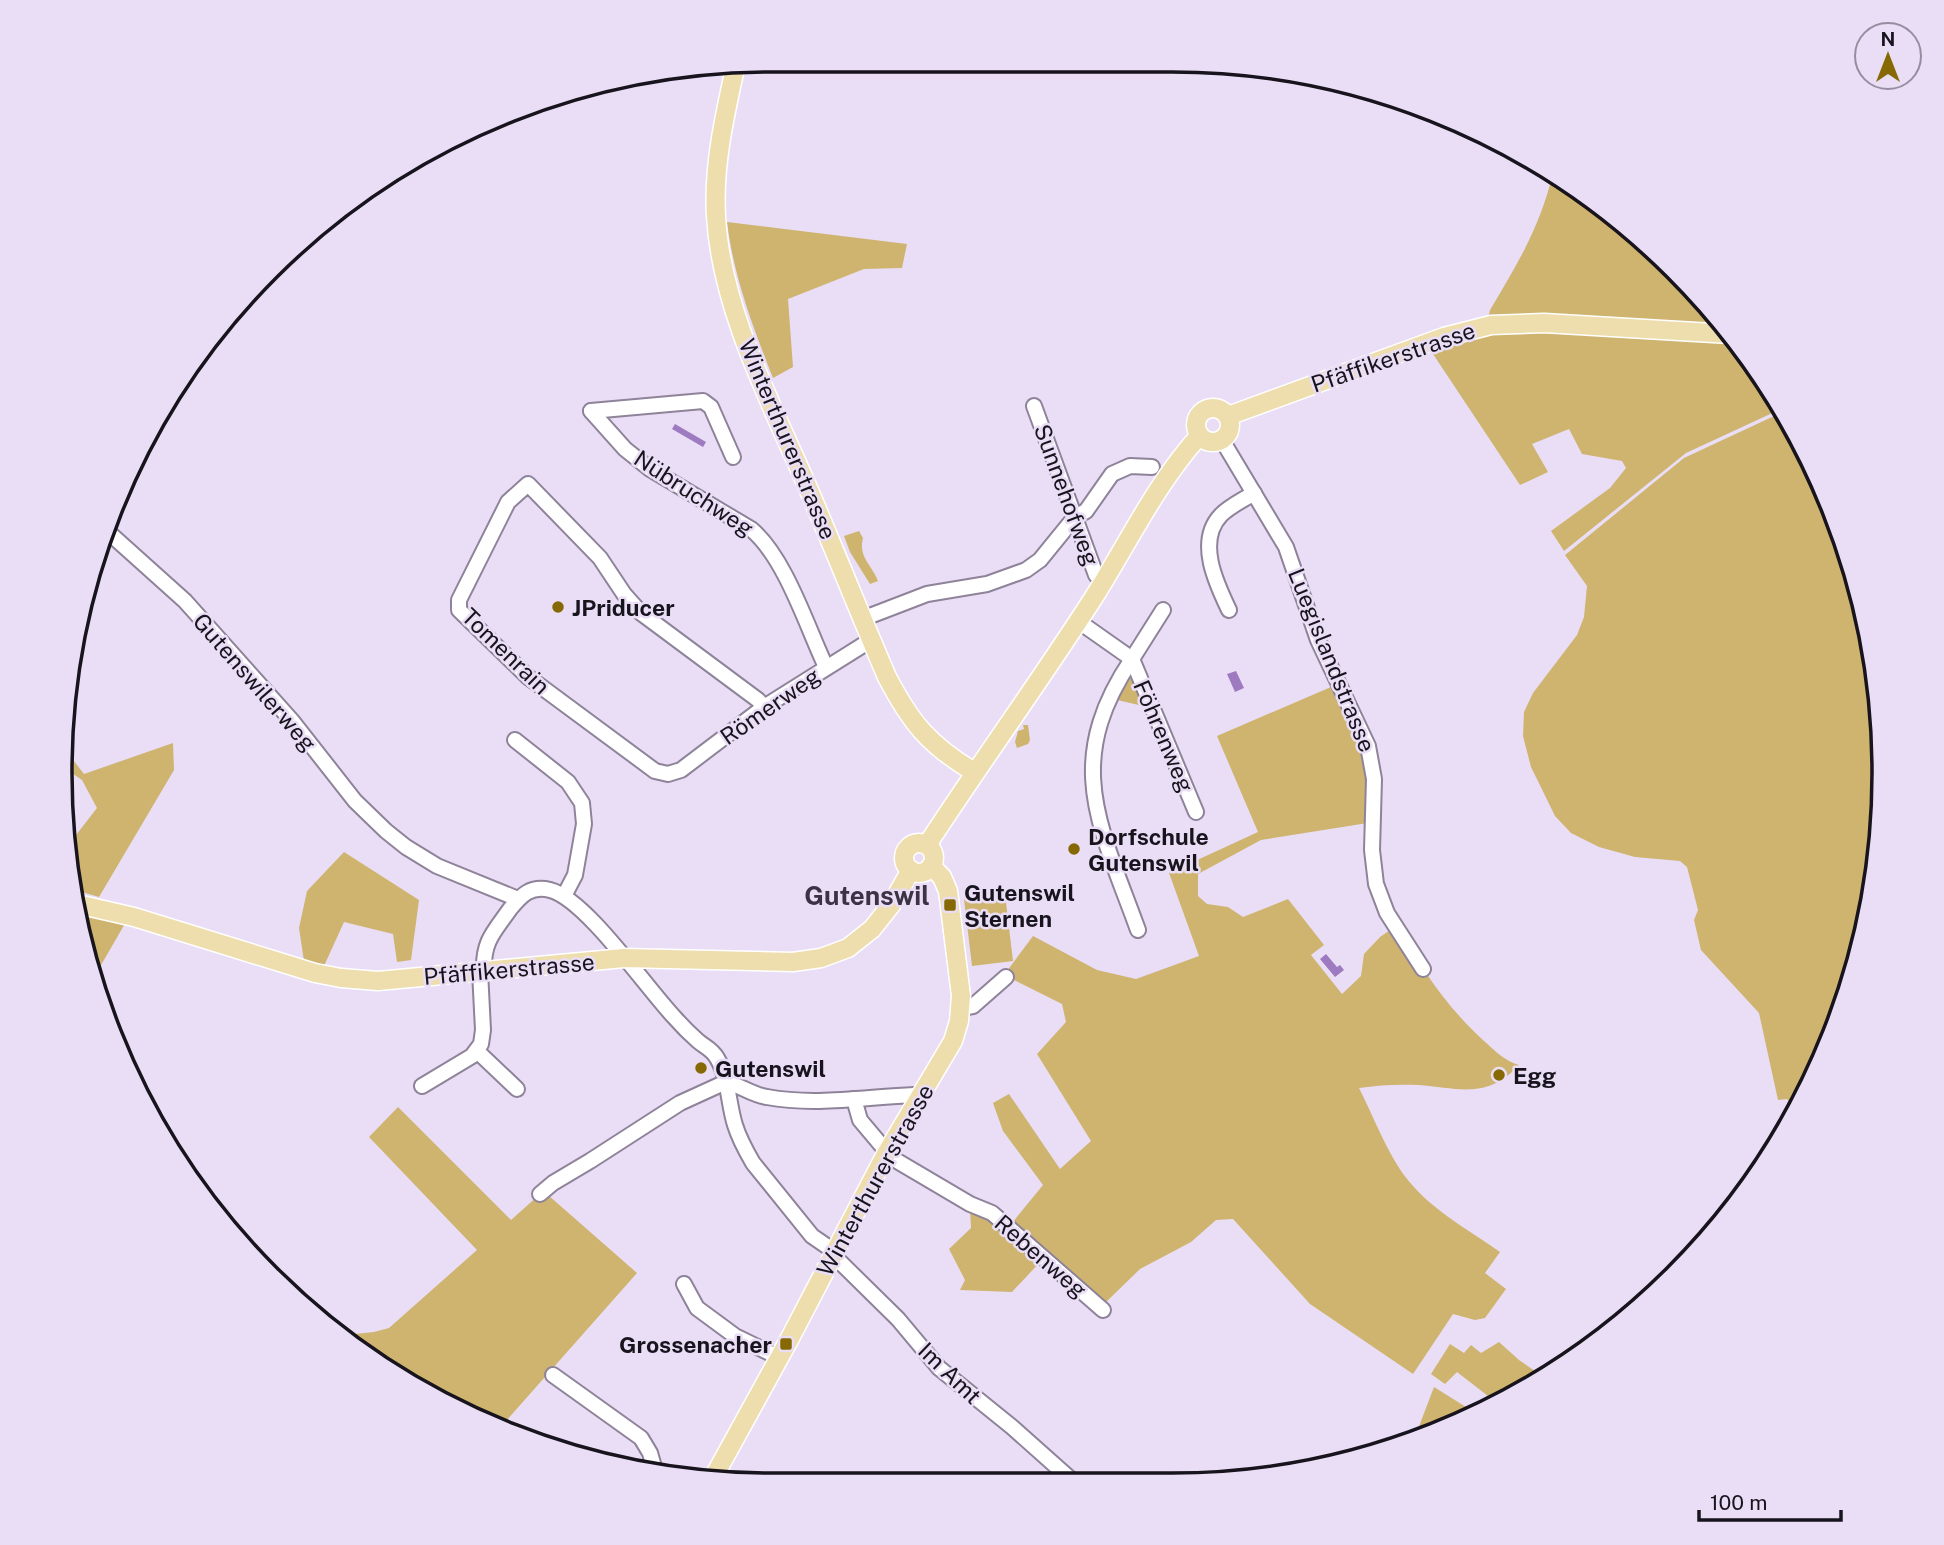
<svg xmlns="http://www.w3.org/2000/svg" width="1944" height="1545" font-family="'Public Sans',sans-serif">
<rect width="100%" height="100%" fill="#eadef6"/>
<g fill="#ceb46e">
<path d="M 1553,173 L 1641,236 L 1708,303 L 1725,326 L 1488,318 L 1490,310 C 1518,263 1540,227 1553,173 Z"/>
<path d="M 727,222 L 907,244 L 902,268 L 864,269 L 788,299 L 793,367 L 773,378 C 753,327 734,278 727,222 Z"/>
<path d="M 1517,329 L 1735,340 L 1783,408 L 1686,453 L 1564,551 L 1551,531 L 1610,488 L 1626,468 L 1622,461 L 1582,454 L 1569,429 L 1532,444 L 1548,472 L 1520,485 L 1433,354 L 1434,348 L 1481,333 Z"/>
<path d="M 1785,411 L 1847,544 L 1878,680 L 1883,820 L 1860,957 L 1811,1088 L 1796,1112 L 1787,1099 L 1778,1100 L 1759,1013 L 1701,950 L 1694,920 L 1698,910 L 1687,867 L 1680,861 L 1635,857 L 1599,847 L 1571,833 L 1555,816 L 1531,767 L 1523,736 L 1524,712 L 1533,693 L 1577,635 L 1584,617 L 1587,586 L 1565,555 L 1684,458 Z"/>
<path d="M 859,531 L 863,538 C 858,557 872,565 878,581 L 870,584 L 850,552 L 844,536 Z"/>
<path d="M 1127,678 L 1135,680 L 1146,704 L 1143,706 L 1113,699 Z"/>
<path d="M 1331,687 L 1352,721 L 1362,746 L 1374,822 L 1261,840 L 1198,874 L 1198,896 L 1207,904 L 1228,907 L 1243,917 L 1288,899 L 1324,945 L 1311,955 L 1342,994 L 1361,976 L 1364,954 L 1380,937 L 1396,926 C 1424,971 1444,1004 1483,1040 C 1495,1051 1505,1061 1519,1065 C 1487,1100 1459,1088 1418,1085 C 1399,1084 1378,1085 1359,1088 C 1375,1119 1390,1162 1414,1187 C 1437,1213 1472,1232 1500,1252 L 1485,1273 L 1506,1289 L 1485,1318 L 1475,1320 L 1453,1314 L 1413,1374 L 1310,1304 L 1233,1219 L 1216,1220 L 1191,1242 L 1140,1269 L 1103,1305 L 1042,1260 L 1012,1292 L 960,1290 L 965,1280 L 949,1249 L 971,1228 L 970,1209 L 1012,1223 L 1043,1185 L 1003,1131 L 993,1103 L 1009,1094 L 1060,1169 L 1091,1141 L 1037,1054 L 1066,1022 L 1062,1004 L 1004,975 L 1033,936 L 1097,970 L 1136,979 L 1199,956 L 1169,873 L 1258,832 L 1217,736 Z"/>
<path d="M 1023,725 L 1028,725 L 1030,740 L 1028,744 L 1017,748 L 1015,742 L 1018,731 L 1024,729 Z"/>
<path d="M 173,743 L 174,770 L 99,897 L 75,890 L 69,844 L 97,808 L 82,780 L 60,765 L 63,747 L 84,774 Z"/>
<path d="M 344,852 L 419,900 L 411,960 L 397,962 L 393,934 L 344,922 L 324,966 L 304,961 L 299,928 L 307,891 Z"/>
<path d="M 1005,894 L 1013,961 L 972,966 L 964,899 Z"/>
<path d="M 77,909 L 127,920 L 93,979 L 84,957 Z"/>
<path d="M 398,1107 L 511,1220 L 540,1194 L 548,1195 L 637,1273 L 498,1430 L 336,1336 L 374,1332 L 389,1328 L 477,1250 L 369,1137 Z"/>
<path d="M 1499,1342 L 1519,1360 L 1545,1378 L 1528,1390 L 1497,1403 L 1457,1372 L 1445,1384 L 1431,1374 L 1450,1344 L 1464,1353 L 1471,1345 L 1481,1353 Z"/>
<path d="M 1434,1387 L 1474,1412 L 1415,1437 Z"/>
</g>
<g fill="#9e7ac0">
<path d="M 675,424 L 706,442 L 703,447 L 672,429 Z"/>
<path d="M 1236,671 L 1244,688 L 1235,692 L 1227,674 Z"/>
<path d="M 1326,954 L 1337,967 L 1340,965 L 1344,970 L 1335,977 L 1320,959 Z"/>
</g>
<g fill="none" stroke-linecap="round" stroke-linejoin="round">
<defs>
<g id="minor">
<path d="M 1034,406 L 1096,575 L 1103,582"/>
<path d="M 591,411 L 625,449 L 650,469 L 751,529 C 785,557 807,627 826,667"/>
<path d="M 591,411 L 703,401 L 711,407 L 733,457"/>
<path d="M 1222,440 L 1286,547 L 1318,640 L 1368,746 L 1374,779 L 1372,850 L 1376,884 L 1387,913 L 1423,969"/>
<path d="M 107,531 L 185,601 L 293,722 L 355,801 L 386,831 L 406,847 L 437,866 L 518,899"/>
<path d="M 1163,610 L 1132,659 L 1196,812"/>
<path d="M 1229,610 C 1216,583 1196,541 1221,515 C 1230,506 1243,500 1254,493"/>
<path d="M 862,619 L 927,594 L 987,584 L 1026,570 L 1040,560 L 1075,517 L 1086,511 L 1112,474 L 1130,466 L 1152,467"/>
<path d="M 1078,621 L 1132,659 C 1062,763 1100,825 1138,930"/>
<path d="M 764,707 L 758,700 L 641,613 L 624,594 L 600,558 L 528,484 L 508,502 L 459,600 L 459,610 L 528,677 L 655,771 L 668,774 L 681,770 L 764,707 L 871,640"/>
<path d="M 515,740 L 568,782 L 582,803 L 584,824 L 575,875 L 564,896"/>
<path d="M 484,970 C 483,941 494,932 510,909 C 521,896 530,885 550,890 C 586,899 647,989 675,1018 C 682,1026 690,1034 698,1041 C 705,1047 712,1049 717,1058 C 729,1078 728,1103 735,1125 C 739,1138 746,1151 753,1163 L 812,1236 L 828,1247 L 837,1259 L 898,1319 L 939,1368 L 1012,1427 L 1076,1484"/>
<path d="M 961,1008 L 973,1006 L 1006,977"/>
<path d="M 477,1051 L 517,1089"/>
<path d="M 726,1082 C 742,1086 752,1095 767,1097 C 815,1106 865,1097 914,1095 L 921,1097"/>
<path d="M 422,1086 L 472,1056 L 481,1044 L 483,1030 L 480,971"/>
<path d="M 854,1099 L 860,1120 L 892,1158 L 970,1204 L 992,1213 L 1103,1310"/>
<path d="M 540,1194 L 553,1183 L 590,1161 L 680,1103 L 726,1082"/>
<path d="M 684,1284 L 697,1308 L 735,1336 L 778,1357"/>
<path d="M 553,1375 L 641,1438 L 650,1453 L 656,1474"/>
</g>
<g id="major">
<path d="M 736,64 C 725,114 713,165 716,216 C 721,307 769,399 805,481 C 833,546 859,612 887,677 C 911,723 929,745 974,772"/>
<circle cx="1213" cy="425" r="17"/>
<path d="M 1228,416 L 1444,337 L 1491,325 L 1544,323 L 1730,334"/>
<circle cx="919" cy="858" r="15"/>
<path d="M 927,845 C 981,762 1040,681 1094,597 C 1128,543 1156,484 1199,436"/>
<path d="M 77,904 L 134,917 L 315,973 L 341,978 L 378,981 L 624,958 L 793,962 L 821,958 L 848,948 L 872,929 L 891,905 L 911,870"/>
<path d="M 712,1480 L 789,1340 L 887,1152 L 953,1041 L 959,1021 L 961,996 L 948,891 L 942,877 L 931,866"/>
</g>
</defs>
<use href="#minor" stroke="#8e8399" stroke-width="18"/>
<use href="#major" stroke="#fff" stroke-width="21"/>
<use href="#minor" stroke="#fff" stroke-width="14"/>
<use href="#major" stroke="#eeddad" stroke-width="18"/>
</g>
<g fill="#866904" stroke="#eadef6" stroke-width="2.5">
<circle cx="558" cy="607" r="7"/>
<circle cx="1074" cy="849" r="7"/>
<rect x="943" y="898" width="14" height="14" rx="3.5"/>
<circle cx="701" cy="1068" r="7"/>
<circle cx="1499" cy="1075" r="7"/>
<rect x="779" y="1337" width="14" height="14" rx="3.5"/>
</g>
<g text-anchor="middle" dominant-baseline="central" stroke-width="5" stroke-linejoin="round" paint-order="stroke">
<g font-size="23" fill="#18141d" stroke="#eadef6">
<text transform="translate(1393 357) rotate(-19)">Pfäffikerstrasse</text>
<text transform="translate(788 439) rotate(67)">Winterthurerstrasse</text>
<text transform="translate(694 493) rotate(33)">Nübruchweg</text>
<text transform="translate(1067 495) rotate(70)">Sunnehofweg</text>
<text transform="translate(506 651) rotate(44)">Tomenrain</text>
<text transform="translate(1332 660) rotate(68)">Luegislandstrasse</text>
<text transform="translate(255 682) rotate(49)">Gutenswilerweg</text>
<text transform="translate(770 706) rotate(-35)">Römerweg</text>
<text transform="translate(1164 736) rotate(67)">Föhrenweg</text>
<text transform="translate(509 969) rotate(-5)">Pfäffikerstrasse</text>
<text transform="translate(875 1180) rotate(-61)">Winterthurerstrasse</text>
<text transform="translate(1041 1256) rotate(41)">Rebenweg</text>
<text transform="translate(950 1373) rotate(44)">Im Amt</text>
</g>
<g font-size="23" font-weight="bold" fill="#18141d" stroke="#eadef6" text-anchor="start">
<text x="572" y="607">JPriducer</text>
<text x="1088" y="836">Dorfschule<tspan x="1088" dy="26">Gutenswil</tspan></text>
<text x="964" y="892">Gutenswil<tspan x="964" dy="26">Sternen</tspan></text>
<text x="715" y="1068">Gutenswil</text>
<text x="1513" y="1075">Egg</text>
<text x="772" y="1344" text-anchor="end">Grossenacher</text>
</g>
<g font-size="26" font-weight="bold" fill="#3b3245" stroke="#eadef6">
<text x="867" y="895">Gutenswil</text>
</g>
</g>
<path d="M0 0H1944V1545H0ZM772 72H1172A700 700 0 0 1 1872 772V773A700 700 0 0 1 1172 1473H772A700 700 0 0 1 72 773V772A700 700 0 0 1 772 72Z" fill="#eadef6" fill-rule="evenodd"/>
<path fill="none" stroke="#18141d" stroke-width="3.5" d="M772 72H1172A700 700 0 0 1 1872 772V773A700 700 0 0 1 1172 1473H772A700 700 0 0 1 72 773V772A700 700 0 0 1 772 72Z"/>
<g transform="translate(1888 56)"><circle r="33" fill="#eadef6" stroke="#968d9f" stroke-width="2"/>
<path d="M0-5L12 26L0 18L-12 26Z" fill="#866904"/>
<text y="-10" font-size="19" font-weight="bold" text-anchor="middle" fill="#18141d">N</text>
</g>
<path d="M1699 1510v10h142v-10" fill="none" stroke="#18141d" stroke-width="3.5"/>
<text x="1710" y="1510" font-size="21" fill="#18141d" stroke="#eadef6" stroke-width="5" paint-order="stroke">100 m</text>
</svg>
